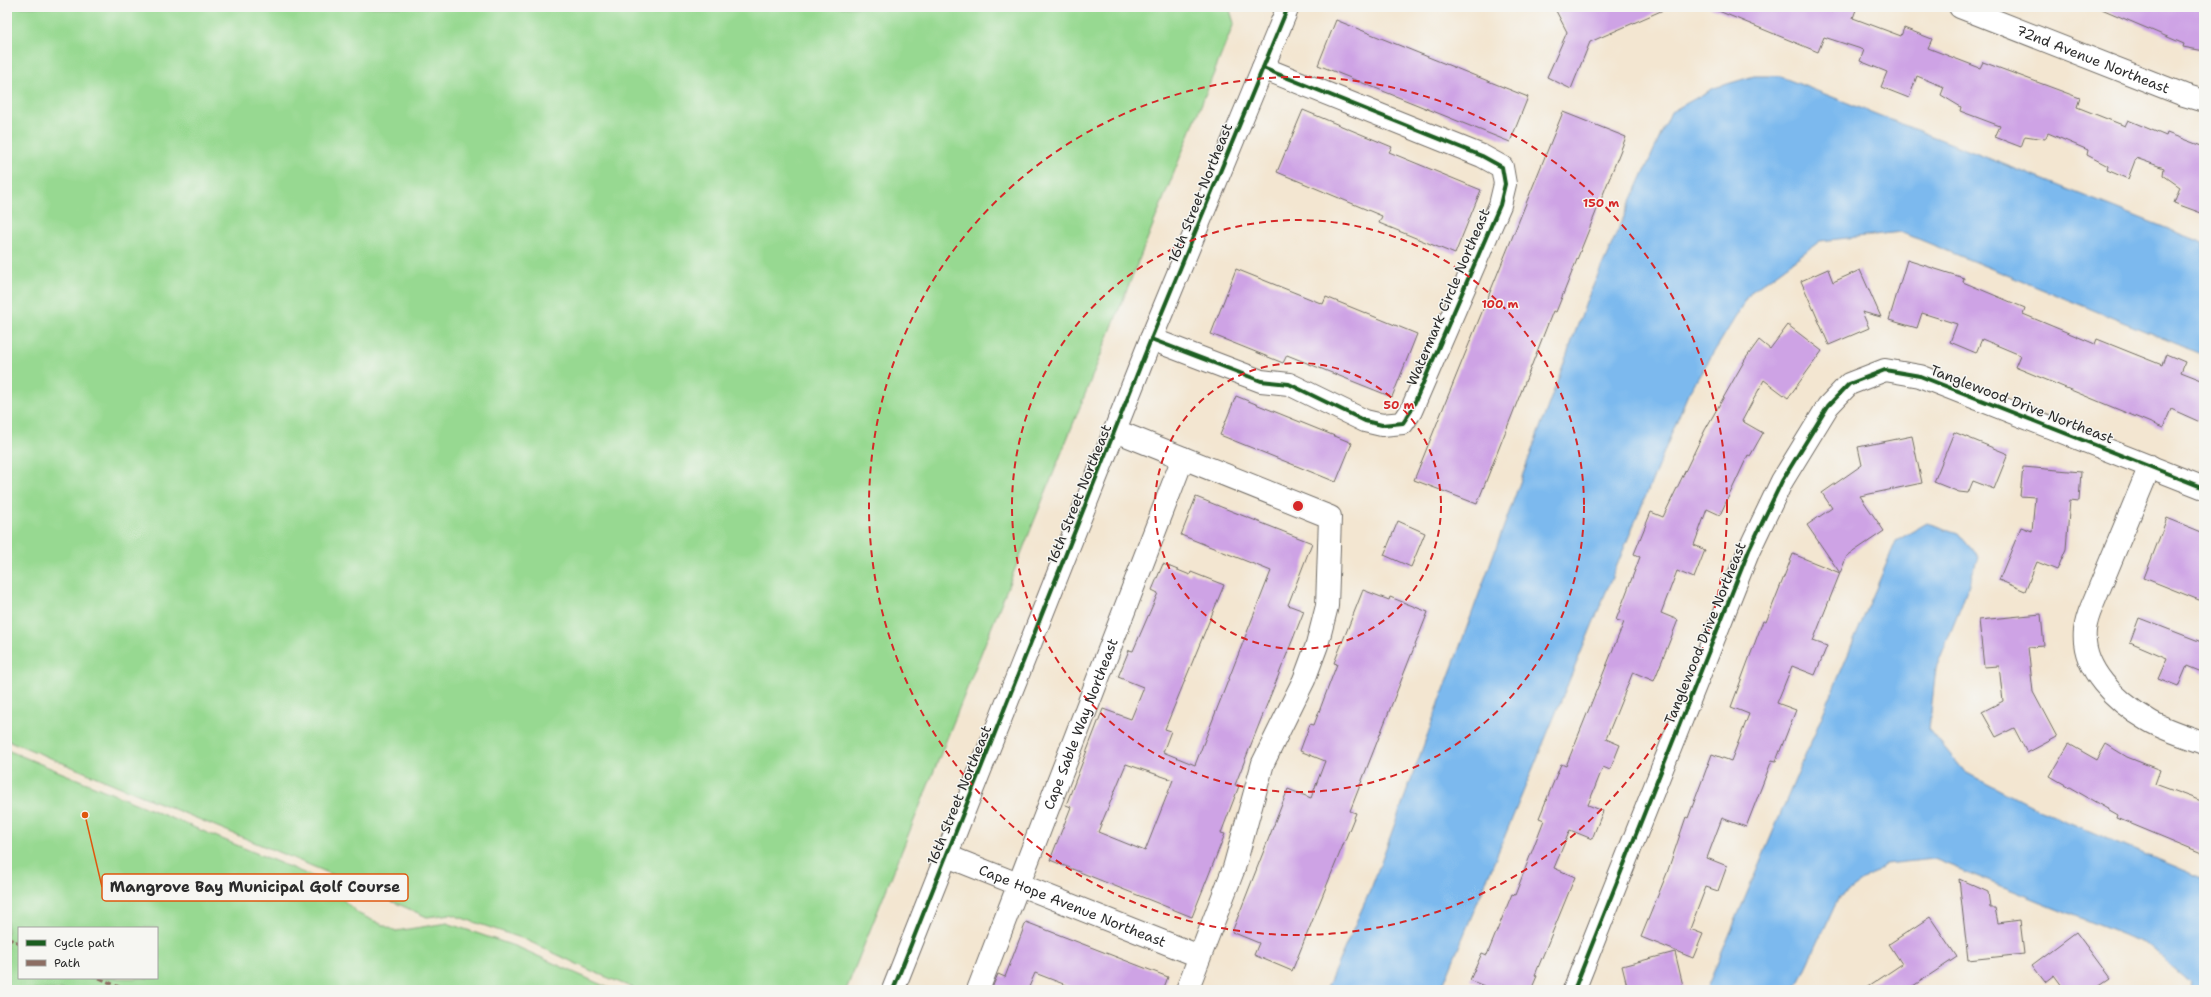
<svg xmlns="http://www.w3.org/2000/svg" width="2211" height="997" font-family="'Shantell Sans',sans-serif">
<rect width="100%" height="100%" fill="#f6f6f2"/>
<filter id="ink" filterUnits="userSpaceOnUse"><feTurbulence type="fractalNoise" baseFrequency=".025" numOctaves="2"/><feDisplacementMap in="SourceGraphic" scale="8" xChannelSelector="R" yChannelSelector="G"/><feConvolveMatrix kernelMatrix="1 2 1 2 8 2 1 2 1" color-interpolation-filters="sRGB"/></filter>
<filter id="wash" filterUnits="userSpaceOnUse"><feTurbulence type="fractalNoise" baseFrequency=".012" numOctaves="4" result="noise"/><feDisplacementMap in="SourceGraphic" scale="16" xChannelSelector="R" yChannelSelector="G"/><feGaussianBlur stdDeviation="0.9" result="paint"/><feColorMatrix in="noise" values="0 0 0 0 0 0 0 0 0 0 0 0 0 0 0 0 0 1.4 0 .05"/><feComposite in="paint" operator="in"/></filter>
<g filter="url(#wash)">
<rect width="100%" height="100%" fill="#f3e6d1"/>
<g fill="#97d991" stroke="#61825e" fill-rule="evenodd">
<path d="M 7,7 L 1229,7 L 1234,23 L 846,990 L 638,990 L 594,972 L 524,939 L 450,914 L 427,917 L 324,871 L 7,740 Z"/>
<path d="M 7,750 L 321,880 L 359,914 L 396,931 L 447,923 L 520,948 L 613,990 L 7,990 ZM 19,928 L 157,928 L 157,978 L 19,978 Z"/>
</g>
<g fill="#7bb9ee" stroke="#53728c">
<path d="M 1754,76 L 1779,76 L 2204,243 L 2204,355 L 1901,232 L 1820,241 L 1751,292 L 1688,394 L 1441,990 L 1326,990 L 1372,886 L 1588,297 L 1671,112 L 1714,88 Z"/>
<path d="M 1927,523 L 1958,533 L 1978,557 L 1962,604 L 1936,668 L 1929,729 L 1965,772 L 2037,809 L 2204,879 L 2204,990 L 2191,990 L 2190,982 L 2146,944 L 1934,859 L 1886,864 L 1838,899 L 1796,990 L 1706,990 L 1896,541 Z"/>
</g>
<g id="blocks">
<g fill="#cea3e5" fill-rule="evenodd">
<path d="M 1554,7 L 1670,7 L 1590,42 L 1571,89 L 1547,77 L 1567,32 Z"/>
<path d="M 1709,7 L 1819,7 L 1832,12 L 1834,7 L 1857,7 L 1853,18 L 1901,36 L 1904,28 L 1932,39 L 1928,48 L 1980,68 L 1983,62 L 2080,98 L 2077,107 L 2125,126 L 2128,120 L 2166,136 L 2167,133 L 2204,147 L 2204,214 L 2174,203 L 2180,187 L 2163,175 L 2164,168 L 2136,158 L 2128,179 L 2107,170 L 2108,166 L 2087,155 L 2088,150 L 2048,133 L 2045,139 L 2025,136 L 2021,147 L 1995,137 L 2000,126 L 1960,111 L 1961,107 L 1941,95 L 1944,87 L 1917,76 L 1909,98 L 1881,87 L 1887,72 L 1860,61 L 1864,50 L 1824,37 L 1818,52 Z"/>
<path d="M 2097,7 L 2204,7 L 2204,51 L 2183,47 L 2184,44 Z"/>
<path d="M 1336,20 L 1528,97 L 1510,142 L 1318,65 Z"/>
<path d="M 1303,110 L 1392,147 L 1389,152 L 1481,190 L 1455,254 L 1379,223 L 1382,216 L 1277,172 Z"/>
<path d="M 1563,112 L 1626,137 L 1556,312 L 1553,311 L 1477,504 L 1414,480 Z"/>
<path d="M 1907,260 L 1964,278 L 1963,282 L 2025,308 L 2023,314 L 2095,344 L 2097,339 L 2162,365 L 2166,354 L 2185,362 L 2181,372 L 2204,381 L 2204,411 L 2200,422 L 2171,409 L 2163,428 L 2015,367 L 2020,355 L 1982,339 L 1976,353 L 1950,342 L 1957,324 L 1922,313 L 1917,328 L 1889,320 Z"/>
<path d="M 1236,269 L 1323,304 L 1326,297 L 1417,334 L 1392,397 L 1287,355 L 1283,363 L 1211,334 Z"/>
<path d="M 1828,269 L 1833,282 L 1860,270 L 1881,317 L 1862,312 L 1869,328 L 1829,345 L 1801,281 Z"/>
<path d="M 1788,325 L 1822,351 L 1788,398 L 1764,380 L 1742,421 L 1763,433 L 1750,456 L 1748,455 L 1720,515 L 1707,509 L 1694,545 L 1705,550 L 1694,578 L 1677,571 L 1661,613 L 1678,620 L 1654,681 L 1633,672 L 1606,739 L 1620,745 L 1610,770 L 1603,767 L 1588,805 L 1603,811 L 1592,839 L 1570,830 L 1554,868 L 1575,877 L 1535,975 L 1537,976 L 1531,990 L 1482,990 L 1484,986 L 1470,980 L 1482,953 L 1487,955 L 1512,894 L 1515,895 L 1544,820 L 1539,818 L 1561,764 L 1566,766 L 1624,622 L 1616,620 L 1640,557 L 1634,554 L 1651,512 L 1663,517 L 1705,430 L 1746,358 L 1759,340 L 1770,349 Z"/>
<path d="M 1236,396 L 1352,443 L 1336,482 L 1220,435 Z"/>
<path d="M 1954,432 L 2008,454 L 1994,489 L 1973,481 L 1968,493 L 1959,492 L 1934,482 Z"/>
<path d="M 1912,436 L 1922,483 L 1860,496 L 1884,531 L 1847,556 L 1840,573 L 1807,525 L 1832,508 L 1822,493 L 1862,465 L 1858,447 Z"/>
<path d="M 2023,467 L 2081,472 L 2079,501 L 2070,500 L 2066,549 L 2057,570 L 2037,562 L 2025,591 L 1999,580 L 2021,527 L 2032,531 L 2035,497 L 2020,496 Z"/>
<path d="M 1196,497 L 1312,543 L 1288,605 L 1304,611 L 1235,785 L 1239,786 L 1221,833 L 1225,834 L 1192,917 L 1050,860 L 1071,807 L 1066,805 L 1103,709 L 1131,719 L 1143,690 L 1143,687 L 1118,677 L 1129,650 L 1133,651 L 1158,593 L 1152,590 L 1163,564 L 1190,575 L 1191,572 L 1224,585 L 1165,729 L 1171,731 L 1163,752 L 1195,765 L 1271,571 L 1181,535 ZM 1126,764 L 1173,780 L 1145,851 L 1098,832 Z"/>
<path d="M 2167,518 L 2204,533 L 2204,602 L 2144,578 Z"/>
<path d="M 1398,521 L 1425,533 L 1411,567 L 1384,555 Z"/>
<path d="M 1793,554 L 1840,573 L 1813,641 L 1827,646 L 1815,675 L 1792,666 L 1777,703 L 1796,710 L 1776,761 L 1772,760 L 1746,827 L 1722,818 L 1707,858 L 1727,866 L 1718,891 L 1706,887 L 1690,929 L 1703,934 L 1693,958 L 1641,937 L 1667,873 L 1686,817 L 1688,818 L 1712,754 L 1731,761 L 1749,714 L 1731,707 L 1763,621 L 1766,622 Z"/>
<path d="M 1363,590 L 1389,600 L 1390,597 L 1428,612 L 1350,811 L 1356,813 L 1292,971 L 1254,955 L 1259,943 L 1232,932 L 1288,789 L 1311,798 L 1325,761 L 1300,751 L 1310,724 L 1314,725 L 1337,664 L 1334,663 Z"/>
<path d="M 2041,614 L 2044,646 L 2028,647 L 2033,692 L 2057,737 L 2027,753 L 2014,728 L 1996,737 L 1982,712 L 2003,701 L 1999,666 L 1984,667 L 1979,620 Z"/>
<path d="M 2139,618 L 2204,643 L 2204,673 L 2187,666 L 2178,687 L 2158,679 L 2167,658 L 2130,642 Z"/>
<path d="M 2069,744 L 2097,760 L 2106,744 L 2127,757 L 2160,770 L 2155,784 L 2204,802 L 2204,854 L 2117,818 L 2118,815 L 2050,776 Z"/>
<path d="M 1959,879 L 1988,892 L 1990,908 L 1995,908 L 1998,923 L 2020,920 L 2024,954 L 1968,960 Z"/>
<path d="M 1930,917 L 1957,957 L 1907,990 L 1863,990 L 1902,964 L 1889,944 Z"/>
<path d="M 1026,922 L 1168,977 L 1163,990 L 1079,990 L 1035,973 L 1029,987 L 1035,990 L 991,990 L 998,974 L 1005,977 Z"/>
<path d="M 2076,932 L 2110,978 L 2092,990 L 2065,990 L 2054,975 L 2045,982 L 2032,965 Z"/>
<path d="M 1675,952 L 1684,990 L 1628,990 L 1622,966 Z"/>
</g>
</g>
</g>
<g filter="url(#ink)">
<use href="#blocks" fill-opacity="0" stroke="#716c65" stroke-width="1"/>
<g fill="none" stroke-linecap="round" stroke-linejoin="round">
<defs>
<g id="street">
<path id="s1" d="M 1960,7 L 2184,95 L 2204,101"/>
<path d="M 1151,339 L 1261,381 L 1289,384 L 1365,421 L 1382,425 L 1403,423 L 1411,411 L 1500,205 L 1505,184 L 1502,167 L 1482,156 L 1263,68"/>
<path d="M 1116,431 L 1330,517 L 1327,606 L 1317,645 L 1304,680 L 1263,763 L 1234,868 L 1187,990"/>
<path d="M 2150,466 L 2092,606 C 2089,613 2086,622 2085,630 C 2081,669 2117,702 2148,720 C 2164,730 2186,736 2204,743"/>
<path id="s2" d="M 947,856 L 1199,956"/>
<path d="M 893,990 L 1151,339 L 1288,7"/>
<path id="s3" d="M 978,990 L 1183,458"/>
<path d="M 1574,990 L 1749,550 L 1782,481 L 1828,406 L 1849,384 L 1885,370 L 1920,376 L 2204,488"/>
</g>
</defs>
<use href="#street" stroke="#716c65" stroke-width="24"/>
<use href="#street" stroke="#fff" stroke-width="22"/>
<g stroke="#8d6e63" stroke-width="3" stroke-dasharray="6 3" stroke-linecap="butt">
<path d="M 7,938 L 19,943"/>
<path d="M 99,978 L 126,990"/>
</g>
<defs>
<g id="cycleway">
<path d="M 1151,339 L 1261,381 L 1289,384 L 1365,421 L 1382,425 L 1403,423 L 1411,411 L 1500,205 L 1505,184 L 1502,167 L 1482,156 L 1263,68"/>
<path d="M 893,990 L 1151,339 L 1288,7"/>
<path d="M 1574,990 L 1749,550 L 1782,481 L 1828,406 L 1849,384 L 1885,370 L 1920,376 L 2204,488"/>
</g>
</defs>
<use href="#cycleway" stroke="#f6f6f2" stroke-width="6"/>
<use href="#cycleway" stroke="#1b5e20" stroke-width="4"/>
</g>
</g>
<g fill="none" stroke="#d62828" stroke-width="2" stroke-dasharray="7 5">
<circle cx="1298" cy="506" r="143"/>
<circle cx="1298" cy="506" r="286"/>
<circle cx="1298" cy="506" r="429"/>
</g>
<g text-anchor="middle" dominant-baseline="central" stroke-width="3" stroke-linejoin="round" paint-order="stroke">
<g font-size="14" fill="#2b2b2b" stroke="#f6f6f2">
<text stroke="none"><textPath href="#s1" startOffset="143">72nd Avenue Northeast</textPath></text>
<text transform="translate(1200 193) rotate(-68)">16th Street Northeast</text>
<text transform="translate(1448 297) rotate(-67)">Watermark Circle Northeast</text>
<text transform="translate(2022 404) rotate(21)">Tanglewood Drive Northeast</text>
<text transform="translate(1079 494) rotate(-68)">16th Street Northeast</text>
<text transform="translate(1705 633) rotate(-68)">Tanglewood Drive Northeast</text>
<text stroke="none"><textPath href="#s3" startOffset="285">Cape Sable Way Northeast</textPath></text>
<text transform="translate(959 795) rotate(-68)">16th Street Northeast</text>
<text stroke="none"><textPath href="#s2" startOffset="135">Cape Hope Avenue Northeast</textPath></text>
</g>
</g>
<circle cx="1298" cy="506" r="6" fill="#d62828" stroke="#f6f6f2" stroke-width="2"/>
<g font-size="12" text-anchor="middle" font-weight="bold" fill="#d62828" stroke="#f6f6f2" stroke-width="3" stroke-linejoin="round" paint-order="stroke">
<text x="1601" y="207">150 m</text>
<text x="1500" y="308">100 m</text>
<text x="1399" y="409">50 m</text>
</g>
<path fill="none" stroke="#df570e" stroke-width="1.5" d="M85 815L102 887"/>
<circle fill="#df570e" stroke="#f6f6f2" stroke-width="1.5" cx="85" cy="815" r="4"/>
<rect fill="#f6f6f2" stroke="#df570e" stroke-width="1.5" x="102" y="874" width="306" height="27" rx="4"/>
<g font-size="15" text-anchor="middle" font-weight="bold" fill="#2b2b2b">
<text x="255" y="892">Mangrove Bay Municipal Golf Course</text>
</g>
<rect width="2211" height="997" fill="none" stroke="#f6f6f2" stroke-width="24"/>
<rect x="18" y="927" width="140" height="52" fill="#f6f6f2" stroke="#a5a5a2"/>
<rect x="26" y="940" width="20" height="6" fill="#1b5e20" stroke="#a5a5a2"/>
<text x="54" y="947" font-size="12" fill="#2b2b2b">Cycle path</text>
<rect x="26" y="960" width="20" height="6" fill="#8d6e63" stroke="#a5a5a2"/>
<text x="54" y="967" font-size="12" fill="#2b2b2b">Path</text>
</svg>
